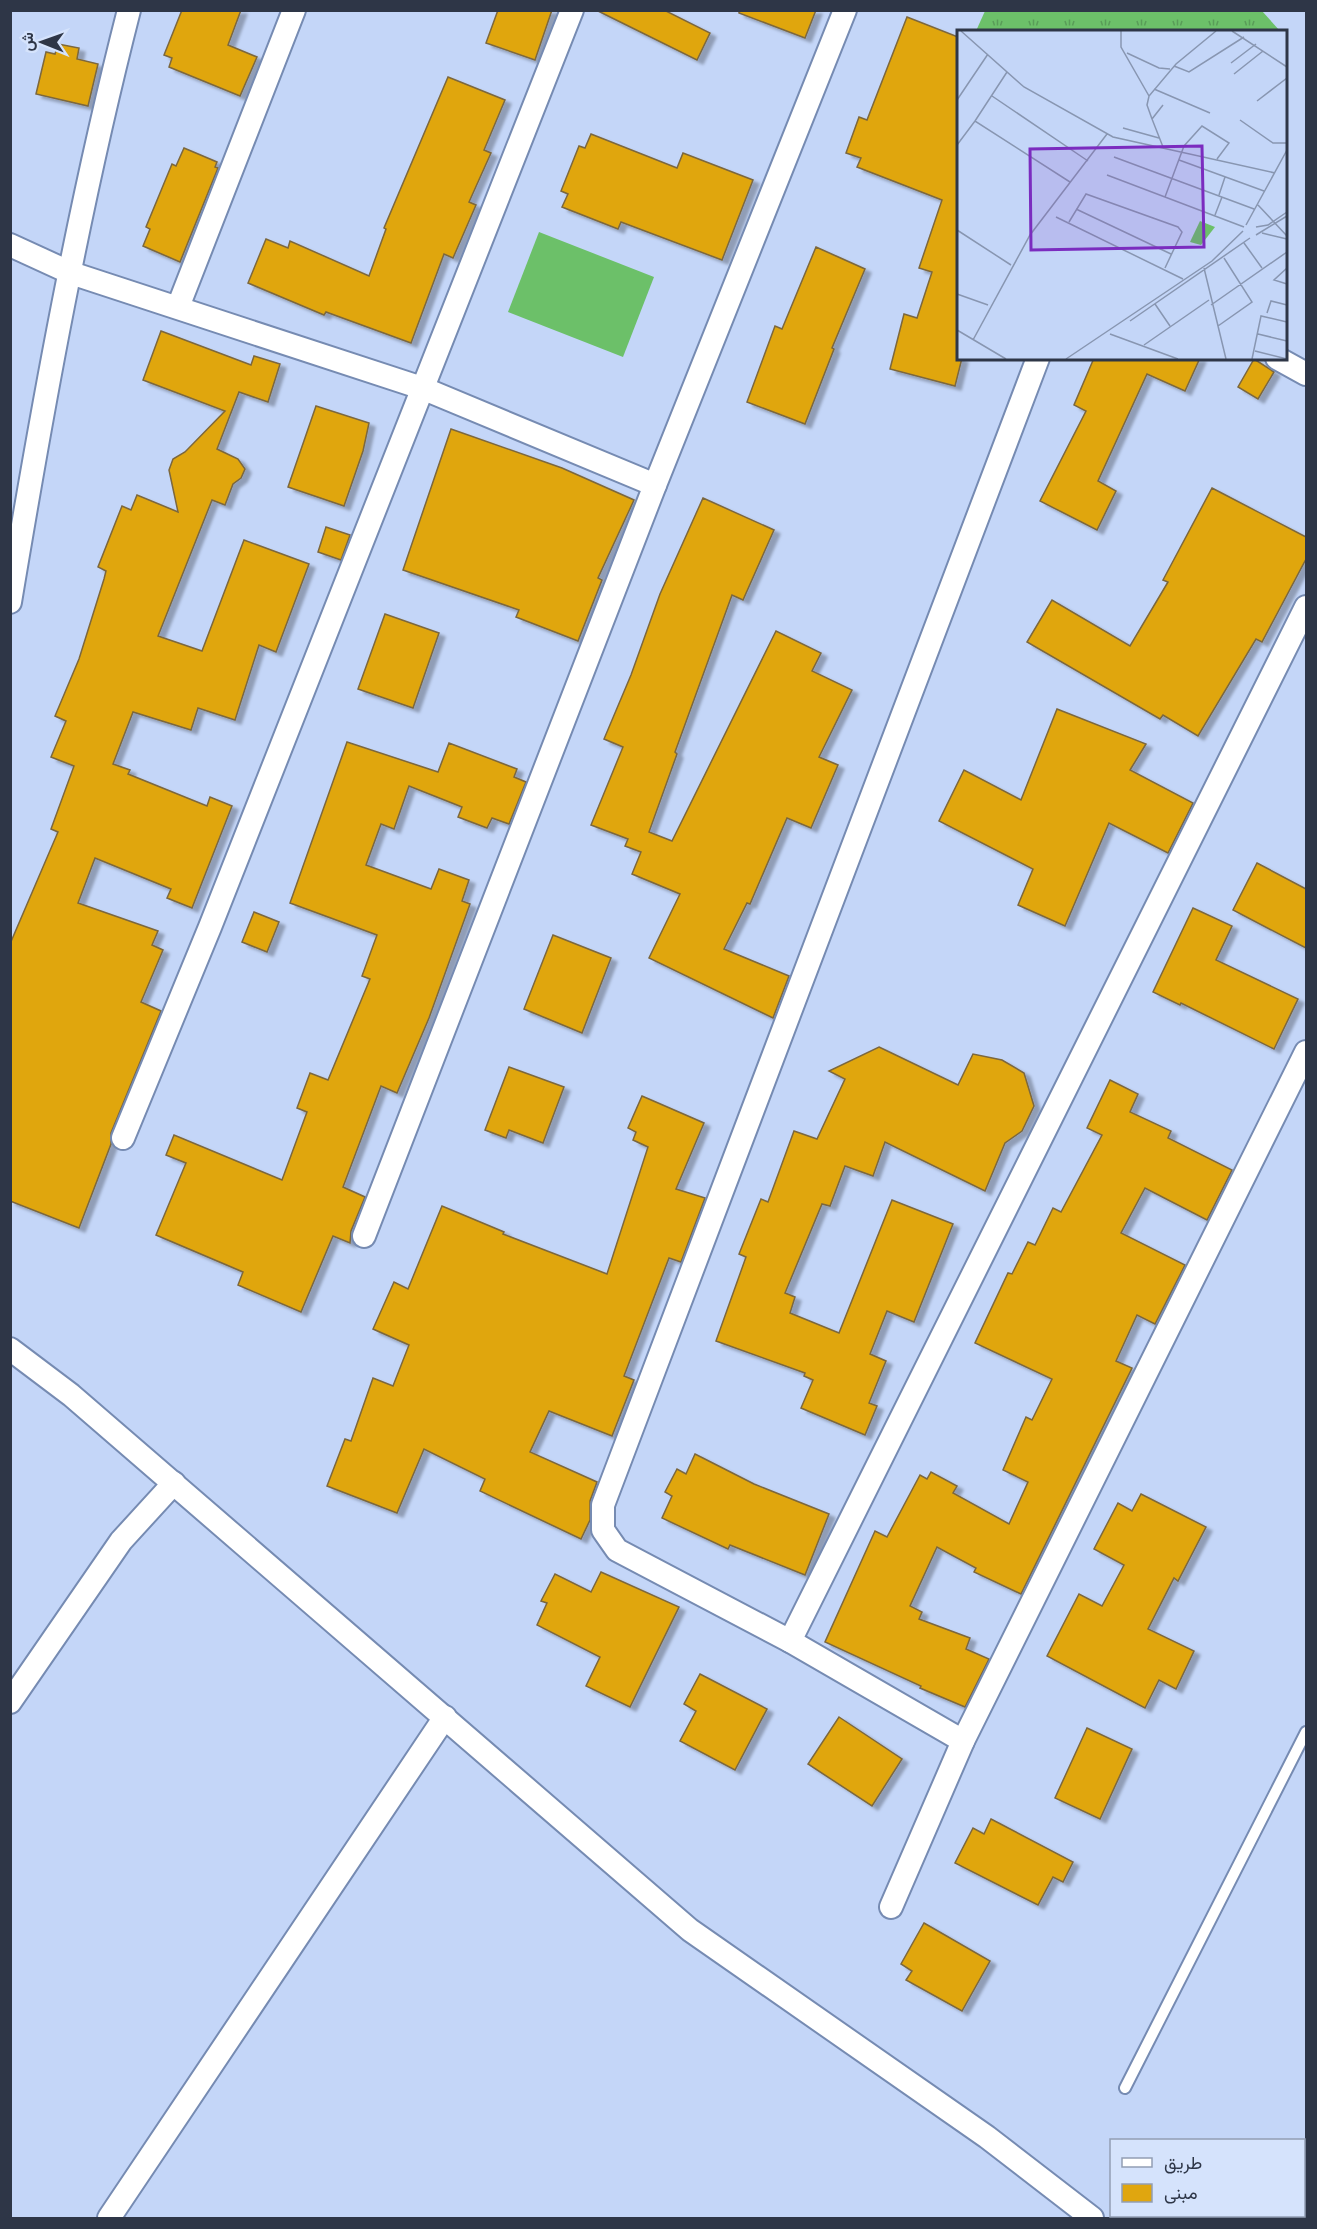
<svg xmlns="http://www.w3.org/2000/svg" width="1317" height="2229" font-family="Mulish,Vazirmatn,sans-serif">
<defs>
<pattern id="grass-tufts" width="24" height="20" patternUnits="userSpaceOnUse" patternTransform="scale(1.5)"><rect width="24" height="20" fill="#6cc069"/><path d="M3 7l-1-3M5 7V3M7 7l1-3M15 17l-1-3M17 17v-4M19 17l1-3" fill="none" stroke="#599d58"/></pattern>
<filter id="shadow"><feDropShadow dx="6" dy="4" stdDeviation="1.5" flood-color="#0004"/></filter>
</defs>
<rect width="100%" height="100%" fill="#c4d6f8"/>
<path fill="url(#grass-tufts)" d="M 985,11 L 1262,11 L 1280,31 L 976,31 Z"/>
<path fill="#6cc069" d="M 539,232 L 654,277 L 623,357 L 508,312 Z"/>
<g fill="#e0a60f" stroke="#7c673d" stroke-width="1.5" filter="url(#shadow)">
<path d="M 182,10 L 241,10 L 228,45 L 257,57 L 240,96 L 169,67 L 172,58 L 164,55 Z"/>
<path d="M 498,10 L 552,10 L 535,60 L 486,43 Z"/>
<path d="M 596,10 L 664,10 L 710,33 L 697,60 Z"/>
<path d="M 739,10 L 816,10 L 805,38 L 739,13 Z"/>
<path d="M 907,17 L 958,37 L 958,358 L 962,358 L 955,386 L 890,369 L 904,314 L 917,318 L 932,272 L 919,268 L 942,200 L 857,167 L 861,158 L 846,153 L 859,117 L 867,120 Z"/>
<path d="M 58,44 L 79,48 L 77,59 L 98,64 L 88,106 L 36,94 L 46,52 L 55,54 Z"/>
<path d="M 448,77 L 505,100 L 484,150 L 491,153 L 469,202 L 476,205 L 453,258 L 444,254 L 411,343 L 326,312 L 324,315 L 248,283 L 266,239 L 288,248 L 290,241 L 369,276 L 386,229 L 384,228 Z"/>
<path d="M 591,134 L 677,168 L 683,153 L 753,180 L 722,260 L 621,222 L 618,229 L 562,207 L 568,194 L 561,191 L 579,146 L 585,148 Z"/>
<path d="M 184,148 L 217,162 L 215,167 L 218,168 L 180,262 L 143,246 L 150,229 L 146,227 L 172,164 L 176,166 Z"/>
<path d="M 816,247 L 865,269 L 832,348 L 834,349 L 805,424 L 747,402 L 775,326 L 782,329 Z"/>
<path d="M 161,331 L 251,365 L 254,356 L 280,364 L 268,402 L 239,392 L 217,449 L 238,459 L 245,469 L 241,478 L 233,484 L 225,505 L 212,500 L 158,636 L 202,651 L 244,540 L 309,564 L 276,652 L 259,645 L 235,720 L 198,708 L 191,730 L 133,712 L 113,764 L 130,770 L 128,774 L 207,806 L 210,797 L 232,806 L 192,908 L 167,898 L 171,889 L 95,858 L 78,903 L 158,931 L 152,945 L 163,950 L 141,1002 L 161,1011 L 111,1133 L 111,1144 L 79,1228 L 10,1201 L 10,944 L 58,832 L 51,829 L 74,766 L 51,757 L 66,721 L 55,716 L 79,659 L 104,579 L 106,571 L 98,567 L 122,506 L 131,510 L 137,495 L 178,512 L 169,470 L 173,459 L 185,452 L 225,411 L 143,380 Z"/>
<path d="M 1094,358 L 1200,358 L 1185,391 L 1147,374 L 1098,481 L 1116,491 L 1097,530 L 1040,501 L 1086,411 L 1074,405 Z"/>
<path d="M 1254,359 L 1274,372 L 1258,399 L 1238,387 Z"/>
<path d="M 316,406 L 369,423 L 363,451 L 344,506 L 288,487 Z"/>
<path d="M 451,429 L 562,468 L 634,500 L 598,578 L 602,580 L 578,641 L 516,617 L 519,610 L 403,570 Z"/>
<path d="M 1212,488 L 1306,537 L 1306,559 L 1262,642 L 1256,639 L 1198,736 L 1163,715 L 1160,719 L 1027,642 L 1052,600 L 1130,646 L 1168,582 L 1163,580 Z"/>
<path d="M 703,498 L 774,530 L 743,600 L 732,595 L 675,752 L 677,754 L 649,832 L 672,841 L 776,631 L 821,653 L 812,671 L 852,690 L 819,757 L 838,765 L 811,828 L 787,818 L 750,904 L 747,903 L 724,949 L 789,976 L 773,1018 L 649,958 L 680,894 L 632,874 L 641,852 L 625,846 L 628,839 L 591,825 L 623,747 L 604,739 L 631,675 L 660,594 Z"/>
<path d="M 326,527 L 350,535 L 341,560 L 318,552 Z"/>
<path d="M 385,614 L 439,633 L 413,708 L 358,689 Z"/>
<path d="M 1057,709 L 1146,744 L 1130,770 L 1193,803 L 1168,853 L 1109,823 L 1065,926 L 1018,905 L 1033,869 L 939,821 L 964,770 L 1021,800 Z"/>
<path d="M 347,742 L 438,772 L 449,743 L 517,769 L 514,777 L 526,782 L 509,824 L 492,818 L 487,828 L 458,817 L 462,807 L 409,786 L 394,829 L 381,824 L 366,865 L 431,889 L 439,869 L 469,880 L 462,901 L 470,904 L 429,1018 L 397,1093 L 381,1086 L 343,1187 L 365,1197 L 351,1231 L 350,1243 L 333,1236 L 301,1312 L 238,1285 L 243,1272 L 156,1235 L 186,1163 L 166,1155 L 174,1135 L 282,1180 L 307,1112 L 297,1108 L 310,1073 L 328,1080 L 370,979 L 362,976 L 377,935 L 290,903 Z"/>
<path d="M 1257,863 L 1306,889 L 1306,948 L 1233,910 Z"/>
<path d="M 1193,908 L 1232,926 L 1216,960 L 1298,999 L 1274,1049 L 1181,1003 L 1180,1005 L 1153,992 Z"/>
<path d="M 254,912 L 279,922 L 267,952 L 242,942 Z"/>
<path d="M 553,935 L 611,958 L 582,1033 L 524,1009 Z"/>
<path d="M 879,1047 L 958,1085 L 973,1054 L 1002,1060 L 1024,1073 L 1034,1106 L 1022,1131 L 1005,1143 L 985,1191 L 885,1142 L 873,1176 L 845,1166 L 830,1206 L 822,1204 L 785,1293 L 795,1297 L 790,1313 L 839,1333 L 892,1200 L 953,1224 L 914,1322 L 887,1311 L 870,1354 L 886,1361 L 869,1403 L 877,1406 L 865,1435 L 801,1408 L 813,1380 L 804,1376 L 805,1373 L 716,1341 L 746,1257 L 739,1254 L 761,1199 L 768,1202 L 794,1131 L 817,1139 L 845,1079 L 829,1071 Z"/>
<path d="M 509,1067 L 564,1087 L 543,1143 L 509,1130 L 506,1138 L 485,1130 Z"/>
<path d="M 1110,1080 L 1138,1094 L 1130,1112 L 1171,1131 L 1168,1138 L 1232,1170 L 1207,1220 L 1145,1188 L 1121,1233 L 1185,1265 L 1155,1324 L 1137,1315 L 1116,1361 L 1132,1368 L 1021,1594 L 974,1572 L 976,1568 L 937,1547 L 910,1606 L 922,1612 L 919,1619 L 970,1638 L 966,1649 L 989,1659 L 965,1707 L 920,1688 L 921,1686 L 825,1642 L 875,1531 L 887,1537 L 920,1475 L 927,1479 L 931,1472 L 957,1486 L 953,1493 L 1009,1524 L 1028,1482 L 1003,1470 L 1026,1417 L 1032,1420 L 1052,1379 L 975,1343 L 1008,1273 L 1012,1274 L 1028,1242 L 1035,1245 L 1053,1208 L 1061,1212 L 1102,1135 L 1087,1128 Z"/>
<path d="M 642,1096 L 704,1123 L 676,1189 L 705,1198 L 681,1262 L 669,1258 L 624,1376 L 634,1380 L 612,1436 L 549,1411 L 530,1452 L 597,1482 L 590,1501 L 590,1520 L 581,1539 L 480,1491 L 485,1479 L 424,1449 L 397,1513 L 327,1486 L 345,1439 L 351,1441 L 373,1378 L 393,1386 L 409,1345 L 373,1329 L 394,1282 L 408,1289 L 442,1206 L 504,1232 L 503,1234 L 607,1274 L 648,1147 L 633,1140 L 636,1132 L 628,1128 Z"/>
<path d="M 695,1454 L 754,1484 L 829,1514 L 805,1575 L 730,1545 L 728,1549 L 662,1518 L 672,1496 L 665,1492 L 677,1469 L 686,1474 Z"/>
<path d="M 1141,1494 L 1206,1527 L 1178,1581 L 1174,1578 L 1148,1629 L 1194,1651 L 1176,1689 L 1159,1680 L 1145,1708 L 1047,1656 L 1079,1594 L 1102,1606 L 1124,1565 L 1094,1549 L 1118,1503 L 1132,1511 Z"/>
<path d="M 601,1572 L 679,1607 L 630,1707 L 586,1686 L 600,1657 L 537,1625 L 547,1603 L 541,1601 L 555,1574 L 591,1592 Z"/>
<path d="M 700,1674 L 767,1709 L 735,1770 L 680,1741 L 696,1711 L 684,1704 Z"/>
<path d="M 839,1717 L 902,1759 L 872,1806 L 808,1764 Z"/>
<path d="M 1087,1728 L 1132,1749 L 1100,1819 L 1055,1798 Z"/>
<path d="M 991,1819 L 1073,1862 L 1063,1882 L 1053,1877 L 1038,1905 L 955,1863 L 973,1828 L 984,1834 Z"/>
<path d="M 924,1923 L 990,1961 L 962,2011 L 906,1980 L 912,1971 L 901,1964 Z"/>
</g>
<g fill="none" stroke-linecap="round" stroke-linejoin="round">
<defs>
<path id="lane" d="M 1125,2088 L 1306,1732"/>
<g id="street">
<path d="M 10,245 L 71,273 L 422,388 L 655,485"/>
<path d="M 178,307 L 294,10"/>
<path d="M 1277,358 L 1306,374"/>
<path d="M 10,602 C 43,404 79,205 129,10"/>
<path d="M 123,1138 L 210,927 L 572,10"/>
<path d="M 364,1236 L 655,485 L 845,10"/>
<path d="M 10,1349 L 71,1395 L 690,1930 L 987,2137 L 1092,2218"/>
<path d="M 790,1641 L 1306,607"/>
<path d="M 10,1702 L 121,1541 L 174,1483"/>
<path d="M 963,1741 L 790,1641 L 617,1550 L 603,1530 L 603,1505 L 1038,358"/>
<path d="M 891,1907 L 963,1741 L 1306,1052"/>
<path d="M 109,2218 L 445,1717"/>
</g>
</defs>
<use href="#lane" stroke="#768bb2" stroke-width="14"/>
<use href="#street" stroke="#768bb2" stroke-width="26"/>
<use href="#lane" stroke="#fff" stroke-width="10"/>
<use href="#street" stroke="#fff" stroke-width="22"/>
</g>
<g transform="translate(957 30)">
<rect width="330" height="330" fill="#c4d6f8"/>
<path d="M 243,191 L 258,197 L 244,215 L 233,212 Z" fill="#6cc069"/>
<path fill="none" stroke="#8896b1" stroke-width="1.5" d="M 4,1 L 67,57 L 156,107 L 318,143M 164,1 L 164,17 L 192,66M 275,1 L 330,37M 170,23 L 202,38 L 213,39M 274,33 L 299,14M 217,36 L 232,42 L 287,7M 277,44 L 306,21M 197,59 L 253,83M 35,66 L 131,131M 0,70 L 31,24M 300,71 L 330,48M 195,89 L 190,75 L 192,66 L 219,34 L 259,1M 283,90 L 316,113 L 330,113M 18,91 L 50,42M 166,98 L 202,108M 0,115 L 18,91 L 113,152M 206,117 L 195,89 L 206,75M 157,127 L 297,179M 222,130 L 307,161M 150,145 L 287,197M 262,165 L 268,147M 208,167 L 227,116 L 245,96 L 272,113 L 260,129M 301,175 L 330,206M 119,179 L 214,224M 258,185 L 265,167M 99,187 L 226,249M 112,192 L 129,164 L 221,197 L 225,202 L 208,238M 289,195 L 330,120M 299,197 L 311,195 L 330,182M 0,200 L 54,235M 305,203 L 330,209M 299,205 L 330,186M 287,213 L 305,238M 247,238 L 269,329M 330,238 L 317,250 L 330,254M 0,264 L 31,275M 198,274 L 213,296M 254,275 L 330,222M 310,283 L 314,271 L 330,275M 173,291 L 293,208M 261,296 L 295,272 L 267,228M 0,300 L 49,329M 153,304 L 221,329M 301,304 L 330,311M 16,310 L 73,205 L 150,104M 187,315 L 252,270M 298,321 L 330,329M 109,329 L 255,231 L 286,201M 295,329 L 304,286 L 330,292"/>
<path fill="#7b2cbf" fill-opacity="0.15" stroke="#7b2cbf" stroke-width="3" d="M 245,116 L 247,217 L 74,220 L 73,119 Z"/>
<rect width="330" height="330" fill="none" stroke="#2e3647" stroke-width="3"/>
</g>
<rect width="1317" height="2229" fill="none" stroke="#2e3647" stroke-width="24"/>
<rect x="1110" y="2139" width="195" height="78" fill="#d5e3fc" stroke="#929eb4" stroke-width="1.5"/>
<rect x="1122" y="2158" width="30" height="9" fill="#ffffff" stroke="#929eb4" stroke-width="1.5"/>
<text x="1164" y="2169" font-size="18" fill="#2e3647">طريق</text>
<rect x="1122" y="2184" width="30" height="18" fill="#e0a60f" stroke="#929eb4" stroke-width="1.5"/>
<text x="1164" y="2199" font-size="18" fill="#2e3647">مبنى</text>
<g transform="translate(42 42) rotate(271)" stroke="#d5e3fc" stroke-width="4.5" paint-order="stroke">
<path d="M0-4.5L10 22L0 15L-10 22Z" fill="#2e3647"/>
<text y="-9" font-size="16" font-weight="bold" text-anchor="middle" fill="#2e3647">ش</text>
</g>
</svg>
